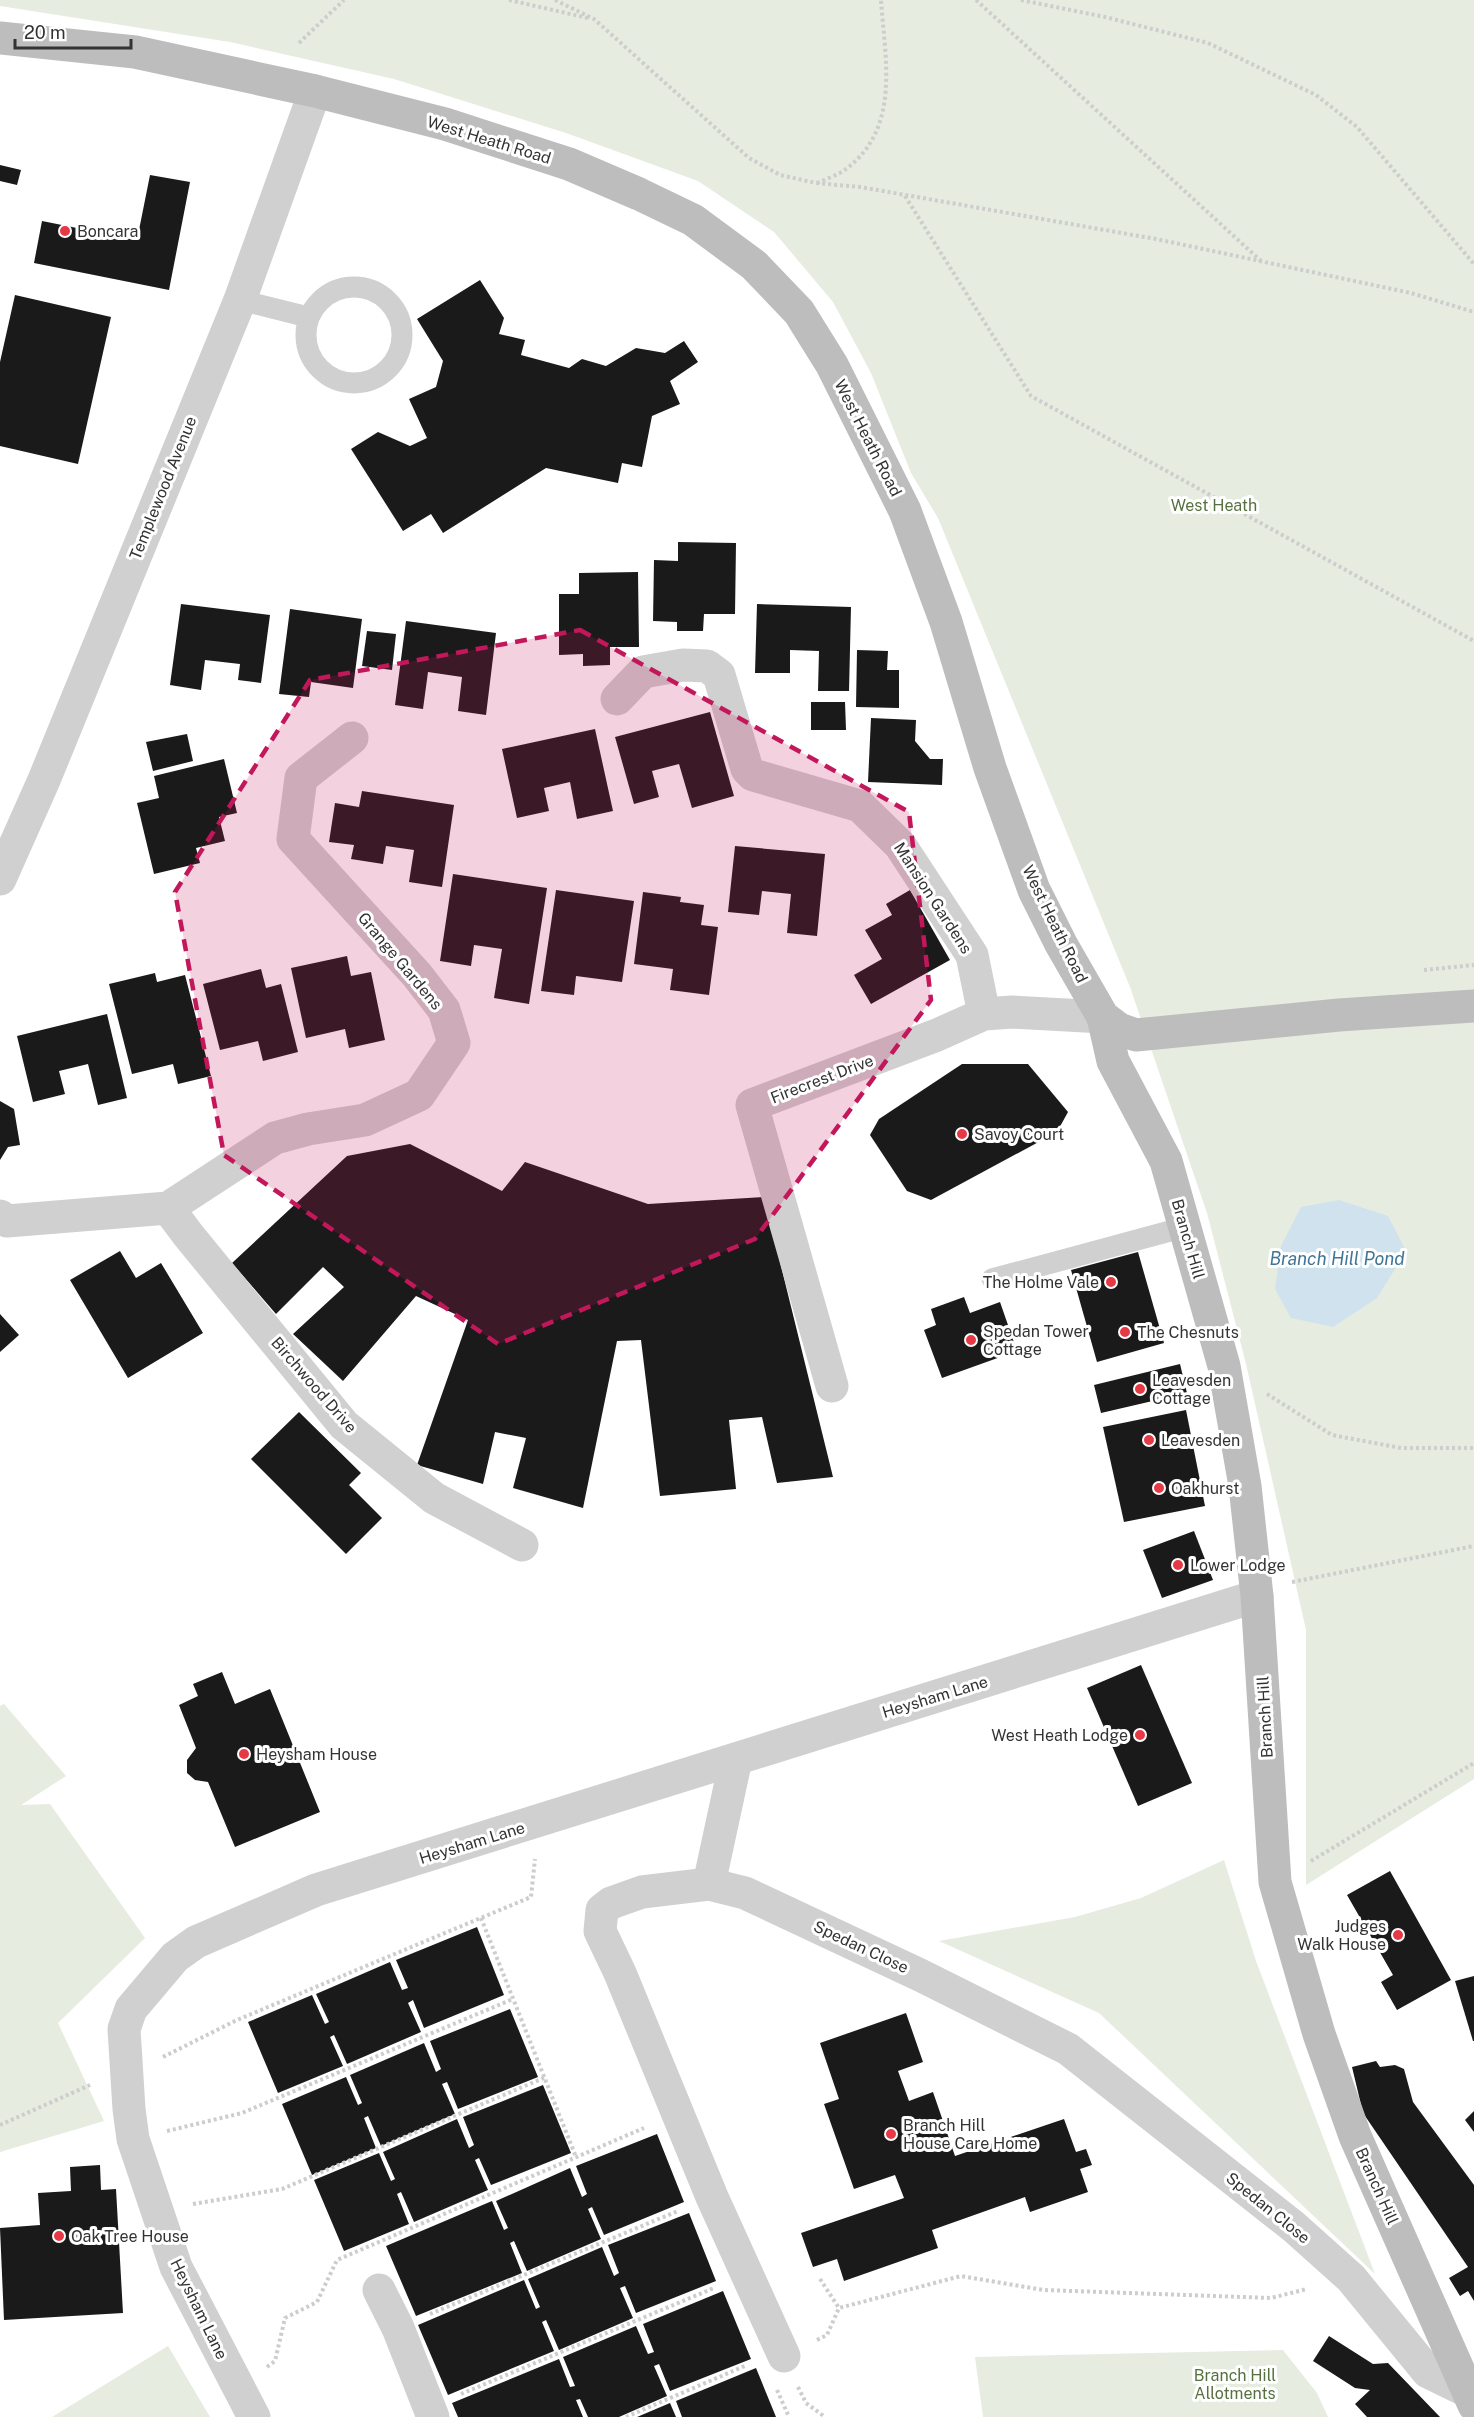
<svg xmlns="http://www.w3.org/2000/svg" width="1474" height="2417" font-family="'Public Sans',sans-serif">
<rect width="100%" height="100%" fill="#fff"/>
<g fill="#e6ecdf">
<path d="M 0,0 L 1474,0 L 1474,1779 L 1306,1885 L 1306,1630 L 1246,1364 L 1207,1213 L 1130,987 L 938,518 L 911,473 L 871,373 L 833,302 L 774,232 L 698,181 L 566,133 L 394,79 L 230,42 L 0,6 Z"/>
<path d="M 4,1704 L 66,1776 L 21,1805 L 50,1804 L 145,1938 L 58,2023 L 104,2121 L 0,2152 L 0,1706 Z"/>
<path d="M 1224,1860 L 1256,1961 L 1375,2274 L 1099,2013 L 939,1941 L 1075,1917 L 1141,1898 Z"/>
<path d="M 168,2346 L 210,2417 L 52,2417 Z"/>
<path d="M 1283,2350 L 1317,2393 L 1328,2417 L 983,2417 L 975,2357 Z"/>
</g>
<path fill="#cfe2ee" d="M 1339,1200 L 1388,1216 L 1406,1251 L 1377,1298 L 1333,1327 L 1291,1318 L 1275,1289 L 1281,1246 L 1301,1207 Z"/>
<g fill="#1a1a1a">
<path d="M 0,165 L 21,170 L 17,185 L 0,181 Z"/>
<path d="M 150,175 L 190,182 L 169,290 L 34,263 L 42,221 L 137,240 Z"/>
<path d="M 480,280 L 504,318 L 499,334 L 525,340 L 521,355 L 569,368 L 582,359 L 606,366 L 636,348 L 665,353 L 684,341 L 698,362 L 670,381 L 680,404 L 652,416 L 642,467 L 622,463 L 618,483 L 546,468 L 443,533 L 431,514 L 403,531 L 351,449 L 378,432 L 410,446 L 427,438 L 409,399 L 436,387 L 443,361 L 417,319 Z"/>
<path d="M 15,295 L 111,317 L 78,464 L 0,446 L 0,362 Z"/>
<path d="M 678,542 L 736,543 L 735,614 L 704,614 L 703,631 L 677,631 L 677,622 L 653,621 L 654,560 L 678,561 Z"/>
<path d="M 638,572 L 639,647 L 610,647 L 610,665 L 583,666 L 583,654 L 559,655 L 559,594 L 579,594 L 579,573 Z"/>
<path d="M 181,604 L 270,615 L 261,683 L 238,680 L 240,664 L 205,660 L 201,690 L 170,685 Z"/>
<path d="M 757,604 L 851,607 L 849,691 L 818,691 L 819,651 L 790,650 L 790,673 L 755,673 Z"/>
<path d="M 290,609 L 362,619 L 353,688 L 311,682 L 309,697 L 279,694 Z"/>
<path d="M 406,621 L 496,633 L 486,715 L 458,711 L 462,677 L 428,672 L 423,709 L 395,705 Z"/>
<path d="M 367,631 L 396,634 L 392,670 L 362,666 Z"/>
<path d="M 857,650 L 888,651 L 887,670 L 899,670 L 899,708 L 856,707 Z"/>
<path d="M 811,702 L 845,702 L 846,730 L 811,730 Z"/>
<path d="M 710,712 L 734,796 L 692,808 L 679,764 L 652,771 L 659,797 L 634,804 L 615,737 Z"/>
<path d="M 871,718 L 916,720 L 915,741 L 930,759 L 943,759 L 942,785 L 868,782 Z"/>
<path d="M 595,729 L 613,811 L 577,819 L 570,782 L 544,788 L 549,811 L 517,818 L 502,749 Z"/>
<path d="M 187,734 L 193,761 L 153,771 L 146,742 Z"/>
<path d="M 224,759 L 237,813 L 219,817 L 225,841 L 196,848 L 200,863 L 154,874 L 137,803 L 159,798 L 154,776 Z"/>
<path d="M 362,791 L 454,805 L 442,887 L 409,882 L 414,850 L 386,846 L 383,864 L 351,859 L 354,845 L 329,842 L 335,803 L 359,807 Z"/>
<path d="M 735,846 L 825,854 L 817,936 L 787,933 L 791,894 L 762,891 L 759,915 L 728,912 Z"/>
<path d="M 453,874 L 547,888 L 529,1004 L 494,998 L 502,949 L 474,945 L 471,966 L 440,961 Z"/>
<path d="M 556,890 L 634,901 L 622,982 L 576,976 L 574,995 L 541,991 Z"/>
<path d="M 910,890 L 950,960 L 871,1004 L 854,975 L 882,959 L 865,930 L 892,915 L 886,904 Z"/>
<path d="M 643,892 L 681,897 L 680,902 L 704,905 L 701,925 L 718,927 L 709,995 L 670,990 L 673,969 L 634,964 Z"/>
<path d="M 347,956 L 351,976 L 371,972 L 385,1040 L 349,1048 L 345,1029 L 306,1038 L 291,968 Z"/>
<path d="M 261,969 L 266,988 L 281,984 L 298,1052 L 263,1061 L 258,1041 L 220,1050 L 203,984 Z"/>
<path d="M 155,973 L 157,982 L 185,975 L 211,1076 L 178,1084 L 173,1064 L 132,1074 L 109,984 Z"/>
<path d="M 107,1014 L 127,1098 L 98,1105 L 88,1064 L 59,1071 L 65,1094 L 33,1102 L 17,1036 Z"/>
<path d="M 962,1064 L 1028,1064 L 1068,1112 L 1057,1132 L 931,1200 L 907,1191 L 870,1135 L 879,1119 Z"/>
<path d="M 0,1101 L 14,1109 L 20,1145 L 8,1147 L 0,1160 Z"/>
<path d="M 410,1144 L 502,1191 L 525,1162 L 648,1204 L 764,1197 L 833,1477 L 777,1483 L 762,1417 L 729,1420 L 736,1489 L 660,1496 L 641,1340 L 617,1341 L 583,1508 L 513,1488 L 526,1438 L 495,1432 L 483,1484 L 417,1465 L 468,1320 L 416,1296 L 343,1381 L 293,1334 L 344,1287 L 323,1267 L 276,1314 L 232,1263 L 347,1156 Z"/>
<path d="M 120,1251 L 136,1278 L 161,1263 L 203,1333 L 128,1378 L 70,1280 Z"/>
<path d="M 1138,1252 L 1164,1343 L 1097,1362 L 1071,1270 Z"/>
<path d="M 964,1297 L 970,1313 L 1000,1302 L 1017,1351 L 942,1378 L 924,1330 L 936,1325 L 931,1309 Z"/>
<path d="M 0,1314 L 19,1335 L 0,1352 Z"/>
<path d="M 1180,1364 L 1187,1393 L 1101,1413 L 1094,1385 Z"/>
<path d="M 1186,1410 L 1205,1506 L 1124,1522 L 1103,1427 Z"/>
<path d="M 299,1412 L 361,1473 L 349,1485 L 382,1518 L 346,1554 L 251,1459 Z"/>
<path d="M 1194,1531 L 1213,1580 L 1162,1598 L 1143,1550 Z"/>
<path d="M 1141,1665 L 1192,1783 L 1138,1806 L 1087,1688 Z"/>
<path d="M 222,1672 L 235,1704 L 270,1689 L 320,1812 L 235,1847 L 208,1782 L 195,1780 L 187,1773 L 187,1760 L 196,1748 L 179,1705 L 198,1696 L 193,1684 Z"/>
<path d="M 1390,1871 L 1451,1980 L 1397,2010 L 1381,1982 L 1393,1975 L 1347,1895 Z"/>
<path d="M 477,1927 L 504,1995 L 424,2028 L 413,2000 L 408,2003 L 421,2032 L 347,2064 L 334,2035 L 330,2037 L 343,2066 L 278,2093 L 248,2022 L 312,1995 L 325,2024 L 329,2022 L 316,1994 L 390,1962 L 402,1990 L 408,1988 L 396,1960 Z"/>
<path d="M 1474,1976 L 1474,2041 L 1473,2041 L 1455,1981 Z"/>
<path d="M 510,2009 L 538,2077 L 458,2109 L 447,2082 L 442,2084 L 455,2114 L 381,2146 L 368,2116 L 364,2118 L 376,2148 L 312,2175 L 282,2104 L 346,2077 L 358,2105 L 362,2103 L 350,2075 L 424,2043 L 436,2072 L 441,2069 L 430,2041 Z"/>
<path d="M 906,2013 L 923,2062 L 898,2071 L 909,2101 L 933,2092 L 955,2156 L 1064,2119 L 1076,2152 L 1086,2149 L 1092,2165 L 1080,2169 L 1088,2192 L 1030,2212 L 1025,2197 L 932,2230 L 938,2248 L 844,2281 L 837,2259 L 813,2267 L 801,2233 L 904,2198 L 895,2175 L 854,2189 L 824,2104 L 839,2099 L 820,2043 Z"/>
<path d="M 1376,2061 L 1380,2067 L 1395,2065 L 1404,2069 L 1413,2102 L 1474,2185 L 1474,2301 L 1468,2291 L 1460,2296 L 1449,2278 L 1468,2267 L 1363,2113 L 1352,2067 Z"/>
<path d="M 543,2085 L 571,2153 L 491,2185 L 479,2158 L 475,2160 L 488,2190 L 414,2222 L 401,2192 L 397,2194 L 409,2224 L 344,2251 L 314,2180 L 379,2153 L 391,2181 L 395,2179 L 383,2152 L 457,2119 L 469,2148 L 474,2145 L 463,2117 Z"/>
<path d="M 1474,2111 L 1474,2132 L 1465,2120 Z"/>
<path d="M 657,2134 L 684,2202 L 604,2235 L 592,2207 L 588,2209 L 601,2239 L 527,2271 L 514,2241 L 510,2243 L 522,2273 L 416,2316 L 386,2246 L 492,2201 L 504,2230 L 508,2228 L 496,2201 L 570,2168 L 582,2197 L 587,2194 L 576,2166 Z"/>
<path d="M 100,2165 L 101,2190 L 116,2189 L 123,2313 L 4,2320 L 0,2228 L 40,2225 L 38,2193 L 71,2191 L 70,2167 Z"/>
<path d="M 689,2213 L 716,2281 L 636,2313 L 625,2286 L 620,2288 L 633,2318 L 559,2350 L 546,2320 L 542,2322 L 554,2351 L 448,2395 L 418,2325 L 524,2280 L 536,2309 L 540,2307 L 528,2279 L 602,2247 L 614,2276 L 619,2273 L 608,2245 Z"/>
<path d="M 723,2291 L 751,2359 L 670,2391 L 659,2364 L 654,2366 L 667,2396 L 619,2417 L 588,2417 L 580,2399 L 576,2400 L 583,2417 L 458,2417 L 452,2403 L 559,2359 L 570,2387 L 575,2386 L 563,2357 L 636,2326 L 648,2354 L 654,2352 L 643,2324 Z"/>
<path d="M 1329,2336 L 1373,2364 L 1388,2363 L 1440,2417 L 1367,2417 L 1355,2404 L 1370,2390 L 1355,2388 L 1313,2361 Z"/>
<path d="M 756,2368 L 776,2417 L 682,2417 L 676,2401 Z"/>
<path d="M 670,2403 L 676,2417 L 637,2417 Z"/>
</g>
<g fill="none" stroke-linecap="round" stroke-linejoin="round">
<g stroke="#cdcdcd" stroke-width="4" stroke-dasharray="3 3" stroke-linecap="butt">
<path d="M 509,0 L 588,18"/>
<path d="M 555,0 L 594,19 L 749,158 L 780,175 L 816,183 L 860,187 L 1156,239 L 1411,293 L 1474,312"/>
<path d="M 976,0 L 1261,261"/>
<path d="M 1021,0 L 1105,17 L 1208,43 L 1316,95 L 1357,127 L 1474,264"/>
<path d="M 299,43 L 344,0"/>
<path d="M 817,183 C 826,179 838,175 846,169 C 901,128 885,59 881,0"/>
<path d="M 905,196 L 1031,396 L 1474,641"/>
<path d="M 1424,970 L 1474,965"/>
<path d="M 1267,1394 L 1332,1435 L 1401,1448 L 1474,1448"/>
<path d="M 1292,1582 L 1474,1546"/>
<path d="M 1311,1861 L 1474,1763"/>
<path d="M 481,1918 L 576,2157"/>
<path d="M 163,2057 L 237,2020 L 531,1897 L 535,1859"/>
<path d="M 0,2125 L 90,2085"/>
<path d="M 167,2131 L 242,2113 L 513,1999"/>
<path d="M 193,2204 L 282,2189 L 546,2077"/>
<path d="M 820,2279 L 839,2308 L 961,2276 L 1044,2290 L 1271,2298 L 1307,2289"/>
<path d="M 430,2314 L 678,2211"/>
<path d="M 817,2340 L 827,2335 L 839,2308"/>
<path d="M 267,2367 L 275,2361 L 285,2318 L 317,2302 L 337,2260 L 644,2128"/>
<path d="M 798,2387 L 806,2403 L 825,2417"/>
<path d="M 777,2390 L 789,2417"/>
<path d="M 461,2394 L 714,2288"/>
<path d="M 626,2417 L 747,2365"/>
</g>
<g stroke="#d0d0d0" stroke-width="21">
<circle cx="354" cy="335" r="48"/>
<path d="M 240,300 L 308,317"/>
<path d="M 992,1279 L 1185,1227"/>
</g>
<g stroke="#d0d0d0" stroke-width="33">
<path d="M 617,699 L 643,672 L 683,665 L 707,666 L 719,675 L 747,769 L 753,775 L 860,806 L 900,845 L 972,955 L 984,1014"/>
<path d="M 0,879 L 44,780 L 240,300 L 315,91"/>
<path d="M 168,1208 L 189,1236 L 344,1425 L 434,1498 L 522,1545"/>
<path d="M 0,1216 L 7,1221 L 168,1208 L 275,1138 L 308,1129 L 365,1120 L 419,1095 L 454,1043 L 444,1010 L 417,975 L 293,839 L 301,778 L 352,738"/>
<path d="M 832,1386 L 752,1105 L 937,1035 L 984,1014 L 1012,1012 L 1103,1017"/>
<path d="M 709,1884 L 736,1759"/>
<path d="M 379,2290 L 398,2328 L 433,2417"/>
<path d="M 784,2356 L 712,2197 L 620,1973 L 600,1931 L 602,1910 L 611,1903 L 642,1892 L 709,1884 L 745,1893 L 920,1975 L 1068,2049 L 1294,2227 L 1351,2278 L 1428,2372 L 1469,2392"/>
<path d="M 254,2417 L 176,2267 L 133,2139 L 129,2109 L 124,2029 L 131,2009 L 175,1957 L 196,1942 L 316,1890 L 1257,1596"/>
</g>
<g stroke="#bdbdbd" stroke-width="33">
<path d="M 0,38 L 135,52 L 315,91 L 445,124 L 569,164 L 639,194 L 693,220 L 754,265 L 799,312 L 832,365 L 905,511 L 946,622 L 990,768 L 1034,890 L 1061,944 L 1103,1017 L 1119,1029 L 1136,1035 L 1339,1015 L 1474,1006"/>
<path d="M 1103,1017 L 1113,1061 L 1166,1161 L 1224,1366 L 1245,1486 L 1257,1596 L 1275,1882 L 1319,2034 L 1355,2136 L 1474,2405"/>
</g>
</g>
<path fill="#c2185b" fill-opacity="0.2" stroke="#c2185b" stroke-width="4.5" stroke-dasharray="12 8" stroke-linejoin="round" d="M 580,630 L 909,812 L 931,1000 L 755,1239 L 498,1344 L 224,1155 L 175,892 L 310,680 Z"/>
<g fill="#e63946" stroke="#fff" stroke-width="2">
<circle cx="65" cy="231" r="6"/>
<circle cx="962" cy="1134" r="6"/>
<circle cx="1111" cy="1282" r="6"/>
<circle cx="1125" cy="1332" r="6"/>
<circle cx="971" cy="1340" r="6"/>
<circle cx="1140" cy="1389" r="6"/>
<circle cx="1149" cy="1440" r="6"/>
<circle cx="1159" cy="1488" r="6"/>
<circle cx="1178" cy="1565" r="6"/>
<circle cx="1140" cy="1735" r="6"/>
<circle cx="244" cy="1754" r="6"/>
<circle cx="1398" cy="1935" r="6"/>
<circle cx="891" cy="2134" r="6"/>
<circle cx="59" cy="2236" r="6"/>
</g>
<g text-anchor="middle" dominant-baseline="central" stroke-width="6" stroke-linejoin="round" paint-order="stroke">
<g font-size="16" fill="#333" stroke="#fff">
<text transform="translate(489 140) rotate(17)">West Heath Road</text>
<text transform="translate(868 438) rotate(63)">West Heath Road</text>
<text transform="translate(163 488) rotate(-68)">Templewood Avenue</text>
<text transform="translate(933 898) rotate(57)">Mansion Gardens</text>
<text transform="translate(1055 924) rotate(64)">West Heath Road</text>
<text transform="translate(400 961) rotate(50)">Grange Gardens</text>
<text transform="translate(822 1079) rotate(-21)">Firecrest Drive</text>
<text transform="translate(1188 1239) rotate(74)">Branch Hill</text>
<text transform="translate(314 1385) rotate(49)">Birchwood Drive</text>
<text transform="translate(935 1697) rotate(-17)">Heysham Lane</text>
<text transform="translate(1265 1717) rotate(-93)">Branch Hill</text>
<text transform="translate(472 1843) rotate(-17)">Heysham Lane</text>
<text transform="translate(861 1947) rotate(25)">Spedan Close</text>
<text transform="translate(1377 2186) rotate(66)">Branch Hill</text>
<text transform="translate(1268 2208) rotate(39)">Spedan Close</text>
<text transform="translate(199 2309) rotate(64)">Heysham Lane</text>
</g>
<g font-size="16" fill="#333" stroke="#fff" text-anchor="start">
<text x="77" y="231">Boncara</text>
<text x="974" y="1134">Savoy Court</text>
<text x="1099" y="1282" text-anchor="end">The Holme Vale</text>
<text x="983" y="1331">Spedan Tower<tspan x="983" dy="18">Cottage</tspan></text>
<text x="1137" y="1332">The Chesnuts</text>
<text x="1152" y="1380">Leavesden<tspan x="1152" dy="18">Cottage</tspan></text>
<text x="1161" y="1440">Leavesden</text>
<text x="1171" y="1488">Oakhurst</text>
<text x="1190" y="1565">Lower Lodge</text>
<text x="1128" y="1735" text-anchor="end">West Heath Lodge</text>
<text x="256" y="1754">Heysham House</text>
<text x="1386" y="1926" text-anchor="end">Judges<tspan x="1386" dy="18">Walk House</tspan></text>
<text x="903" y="2125">Branch Hill<tspan x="903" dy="18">House Care Home</tspan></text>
<text x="71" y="2236">Oak Tree House</text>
</g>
<g font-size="16" fill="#56703f" stroke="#fff">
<text x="1214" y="505">West Heath</text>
<text x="1235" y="2375">Branch Hill<tspan x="1235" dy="18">Allotments</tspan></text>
</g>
<g font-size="18" font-style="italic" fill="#3f7597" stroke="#fff">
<text x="1337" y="1258">Branch Hill Pond</text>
</g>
</g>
<path d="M15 39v9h116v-9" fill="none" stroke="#333333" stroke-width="3"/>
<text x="24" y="39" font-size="18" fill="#333333" stroke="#ffffff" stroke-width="4.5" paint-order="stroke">20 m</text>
</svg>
